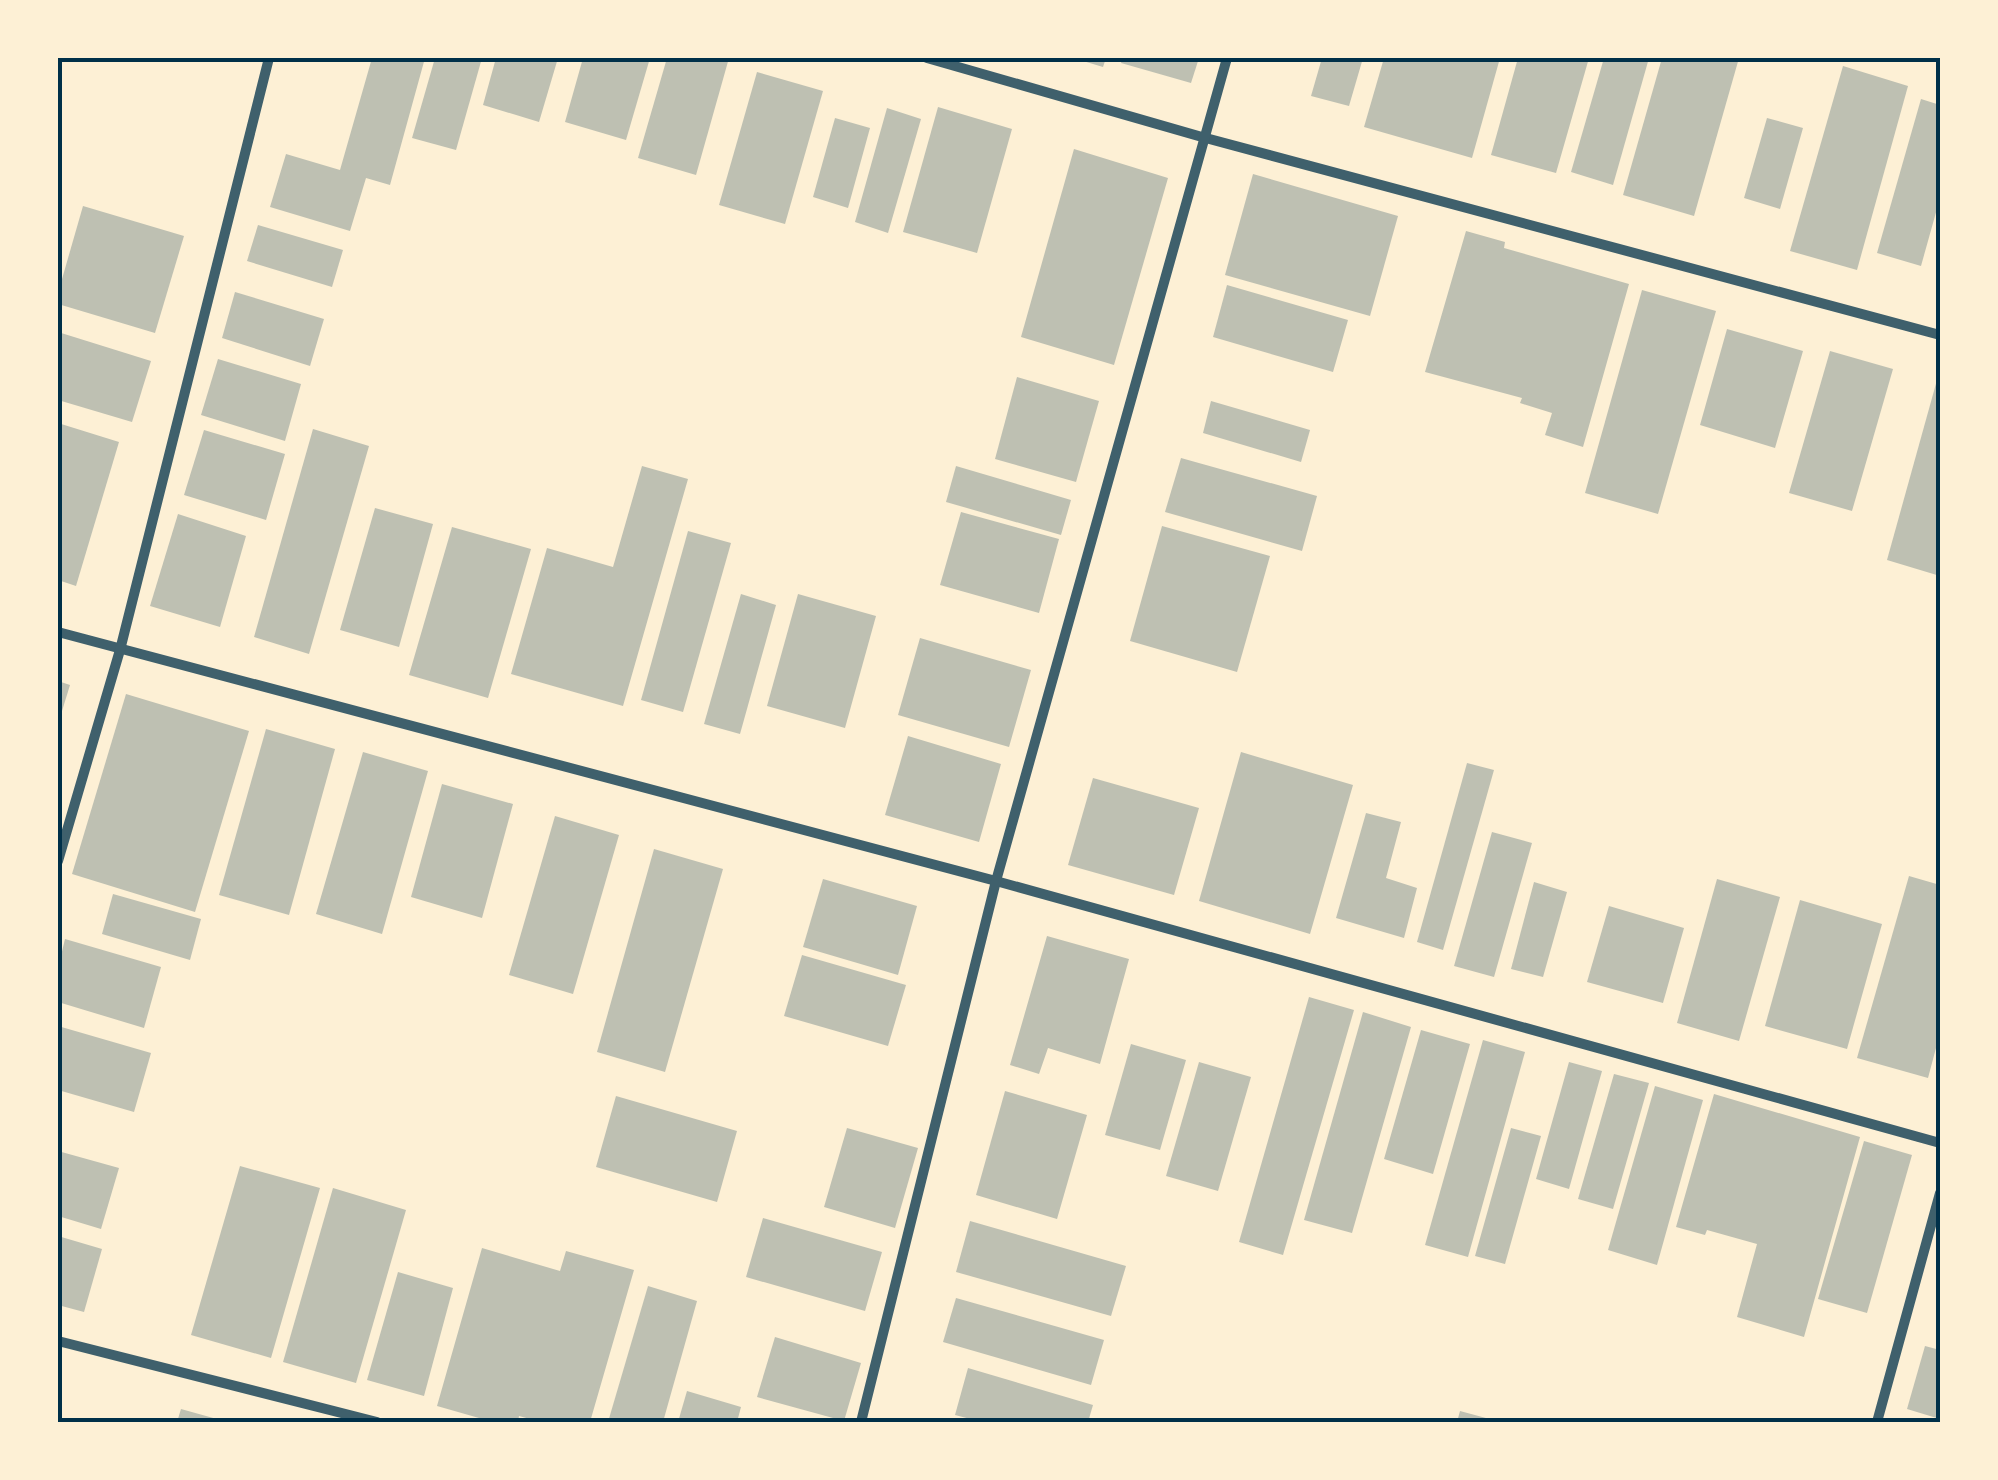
<svg xmlns="http://www.w3.org/2000/svg" width="1998" height="1480" font-family="'Public Sans',sans-serif">
<rect width="100%" height="100%" fill="#fdf0d5"/>
<g fill="#bec0b2">
<path d="M 372,58 L 425,58 L 390,185 L 366,178 L 350,231 L 270,207 L 286,154 L 340,170 Z"/>
<path d="M 435,58 L 482,58 L 456,150 L 412,138 Z"/>
<path d="M 496,58 L 558,58 L 539,122 L 483,105 Z"/>
<path d="M 583,58 L 650,58 L 626,140 L 565,122 Z"/>
<path d="M 667,58 L 729,58 L 696,175 L 638,158 Z"/>
<path d="M 1073,58 L 1106,58 L 1103,67 Z"/>
<path d="M 1123,58 L 1199,58 L 1191,83 L 1121,63 Z"/>
<path d="M 1322,58 L 1363,58 L 1349,106 L 1311,96 Z"/>
<path d="M 1384,58 L 1500,58 L 1472,158 L 1364,127 Z"/>
<path d="M 1518,58 L 1589,58 L 1556,173 L 1491,155 Z"/>
<path d="M 1604,58 L 1649,58 L 1613,185 L 1571,172 Z"/>
<path d="M 1662,58 L 1739,58 L 1694,216 L 1623,195 Z"/>
<path d="M 1843,66 L 1908,86 L 1857,270 L 1790,251 Z"/>
<path d="M 757,72 L 823,91 L 785,224 L 719,205 Z"/>
<path d="M 1921,99 L 1940,105 L 1940,198 L 1921,266 L 1877,253 Z"/>
<path d="M 938,107 L 1012,129 L 977,253 L 903,232 Z"/>
<path d="M 887,108 L 921,119 L 888,233 L 855,222 Z"/>
<path d="M 835,118 L 870,128 L 848,208 L 813,197 Z"/>
<path d="M 1767,118 L 1803,128 L 1780,209 L 1744,198 Z"/>
<path d="M 1074,149 L 1168,178 L 1114,365 L 1021,337 Z"/>
<path d="M 1253,174 L 1398,216 L 1370,316 L 1225,275 Z"/>
<path d="M 83,206 L 184,236 L 155,333 L 58,304 L 58,293 Z"/>
<path d="M 258,225 L 343,250 L 332,287 L 247,261 Z"/>
<path d="M 1466,231 L 1505,242 L 1504,248 L 1629,284 L 1583,447 L 1545,435 L 1552,413 L 1520,403 L 1522,398 L 1425,372 Z"/>
<path d="M 1227,285 L 1348,320 L 1333,372 L 1213,337 Z"/>
<path d="M 1642,290 L 1716,311 L 1658,514 L 1585,493 Z"/>
<path d="M 235,292 L 324,319 L 310,366 L 222,338 Z"/>
<path d="M 1727,329 L 1803,351 L 1775,448 L 1700,425 Z"/>
<path d="M 58,332 L 151,361 L 132,422 L 58,400 Z"/>
<path d="M 1830,351 L 1893,369 L 1852,511 L 1789,493 Z"/>
<path d="M 218,359 L 301,384 L 285,441 L 201,415 Z"/>
<path d="M 1017,377 L 1099,401 L 1076,482 L 995,459 Z"/>
<path d="M 1937,380 L 1940,381 L 1940,576 L 1887,560 Z"/>
<path d="M 1211,401 L 1310,430 L 1301,462 L 1203,433 Z"/>
<path d="M 58,423 L 119,442 L 76,586 L 58,580 Z"/>
<path d="M 313,429 L 369,446 L 309,654 L 254,637 Z"/>
<path d="M 204,430 L 285,454 L 266,520 L 184,495 Z"/>
<path d="M 1181,458 L 1317,496 L 1302,551 L 1165,512 Z"/>
<path d="M 642,466 L 688,479 L 623,706 L 511,674 L 547,548 L 613,567 Z"/>
<path d="M 956,466 L 1071,500 L 1061,535 L 946,502 Z"/>
<path d="M 375,508 L 433,524 L 399,647 L 340,630 Z"/>
<path d="M 961,512 L 1059,539 L 1039,613 L 940,585 Z"/>
<path d="M 178,514 L 246,536 L 220,627 L 150,606 Z"/>
<path d="M 1162,526 L 1270,556 L 1237,672 L 1130,641 Z"/>
<path d="M 452,527 L 531,549 L 488,698 L 409,675 Z"/>
<path d="M 688,531 L 731,543 L 683,712 L 641,700 Z"/>
<path d="M 741,594 L 776,605 L 740,734 L 704,724 Z"/>
<path d="M 798,594 L 876,616 L 845,728 L 767,706 Z"/>
<path d="M 920,638 L 1031,670 L 1009,747 L 898,715 Z"/>
<path d="M 58,681 L 70,685 L 58,724 Z"/>
<path d="M 126,694 L 249,731 L 195,912 L 72,874 Z"/>
<path d="M 266,729 L 335,749 L 289,915 L 219,895 Z"/>
<path d="M 908,736 L 1001,764 L 979,842 L 885,815 Z"/>
<path d="M 363,752 L 428,771 L 382,934 L 316,914 Z"/>
<path d="M 1241,752 L 1353,785 L 1310,934 L 1199,901 Z"/>
<path d="M 1467,763 L 1494,770 L 1443,950 L 1417,942 Z"/>
<path d="M 1093,778 L 1199,808 L 1174,895 L 1068,865 Z"/>
<path d="M 442,784 L 513,804 L 482,918 L 411,897 Z"/>
<path d="M 1366,813 L 1401,822 L 1386,878 L 1417,888 L 1404,938 L 1336,918 Z"/>
<path d="M 555,816 L 619,835 L 573,994 L 509,975 Z"/>
<path d="M 1492,832 L 1532,843 L 1494,977 L 1454,966 Z"/>
<path d="M 654,849 L 723,869 L 665,1072 L 597,1052 Z"/>
<path d="M 1909,876 L 1940,885 L 1940,1033 L 1928,1078 L 1857,1058 Z"/>
<path d="M 823,879 L 917,906 L 898,975 L 803,947 Z"/>
<path d="M 1717,879 L 1780,897 L 1739,1041 L 1677,1023 Z"/>
<path d="M 1534,882 L 1567,892 L 1543,977 L 1511,969 Z"/>
<path d="M 113,894 L 201,919 L 190,960 L 102,934 Z"/>
<path d="M 1800,900 L 1882,924 L 1847,1049 L 1765,1026 Z"/>
<path d="M 1609,906 L 1684,928 L 1663,1003 L 1587,982 Z"/>
<path d="M 1047,936 L 1129,959 L 1100,1064 L 1048,1048 L 1039,1074 L 1010,1065 Z"/>
<path d="M 65,939 L 161,967 L 144,1028 L 58,1002 L 58,968 Z"/>
<path d="M 802,955 L 906,985 L 888,1046 L 784,1016 Z"/>
<path d="M 1309,997 L 1354,1010 L 1283,1255 L 1239,1242 Z"/>
<path d="M 1363,1012 L 1411,1027 L 1352,1233 L 1304,1220 Z"/>
<path d="M 58,1026 L 151,1053 L 134,1112 L 58,1090 Z"/>
<path d="M 1421,1030 L 1470,1044 L 1433,1174 L 1384,1159 Z"/>
<path d="M 1483,1040 L 1525,1052 L 1468,1257 L 1425,1245 Z"/>
<path d="M 1131,1044 L 1186,1060 L 1160,1150 L 1105,1135 Z"/>
<path d="M 1199,1062 L 1251,1077 L 1218,1191 L 1166,1176 Z"/>
<path d="M 1569,1062 L 1602,1071 L 1569,1189 L 1536,1179 Z"/>
<path d="M 1614,1074 L 1649,1083 L 1613,1209 L 1578,1199 Z"/>
<path d="M 1655,1086 L 1703,1100 L 1657,1265 L 1608,1250 Z"/>
<path d="M 1005,1091 L 1087,1115 L 1057,1219 L 976,1195 Z"/>
<path d="M 1714,1094 L 1860,1137 L 1804,1337 L 1737,1317 L 1757,1244 L 1707,1230 L 1705,1235 L 1676,1227 Z"/>
<path d="M 616,1096 L 737,1131 L 717,1202 L 596,1167 Z"/>
<path d="M 847,1128 L 918,1148 L 895,1228 L 824,1207 Z"/>
<path d="M 1511,1128 L 1541,1136 L 1505,1264 L 1475,1256 Z"/>
<path d="M 1864,1141 L 1912,1155 L 1867,1313 L 1818,1299 Z"/>
<path d="M 58,1151 L 119,1168 L 101,1229 L 58,1216 Z"/>
<path d="M 240,1166 L 320,1188 L 271,1358 L 191,1335 Z"/>
<path d="M 333,1188 L 406,1210 L 356,1383 L 283,1362 Z"/>
<path d="M 763,1218 L 882,1252 L 865,1311 L 746,1277 Z"/>
<path d="M 970,1221 L 1126,1266 L 1111,1316 L 956,1272 Z"/>
<path d="M 58,1236 L 102,1249 L 84,1312 L 58,1305 Z"/>
<path d="M 482,1248 L 560,1271 L 566,1251 L 634,1270 L 590,1422 L 541,1422 L 519,1416 L 518,1422 L 493,1422 L 437,1406 Z"/>
<path d="M 398,1272 L 453,1288 L 424,1396 L 367,1380 Z"/>
<path d="M 648,1286 L 697,1301 L 663,1422 L 608,1422 Z"/>
<path d="M 956,1298 L 1104,1340 L 1091,1385 L 943,1342 Z"/>
<path d="M 775,1337 L 861,1363 L 844,1421 L 757,1397 Z"/>
<path d="M 1925,1346 L 1940,1350 L 1940,1419 L 1907,1409 Z"/>
<path d="M 968,1368 L 1093,1405 L 1088,1422 L 982,1422 L 955,1415 Z"/>
<path d="M 687,1391 L 741,1407 L 737,1422 L 678,1422 Z"/>
<path d="M 181,1409 L 224,1421 L 224,1422 L 177,1422 Z"/>
<path d="M 1460,1411 L 1497,1421 L 1497,1422 L 1457,1422 Z"/>
</g>
<g fill="none" stroke-linecap="round" stroke-linejoin="round">
<g stroke="#3f606c" stroke-width="10">
<path d="M 927,58 L 1202,137 L 1940,335"/>
<path d="M 58,632 L 996,881 L 1940,1143"/>
<path d="M 58,861 L 120,650 L 269,58"/>
<path d="M 58,1341 L 377,1422"/>
<path d="M 861,1422 L 996,881 L 1227,58"/>
<path d="M 1877,1422 L 1940,1193"/>
</g>
</g>
<rect width="1998" height="1480" fill="none" stroke="#fdf0d5" stroke-width="120"/>
<rect x="60" y="60" width="1878" height="1360" fill="none" stroke="#003049" stroke-width="4"/>
</svg>
